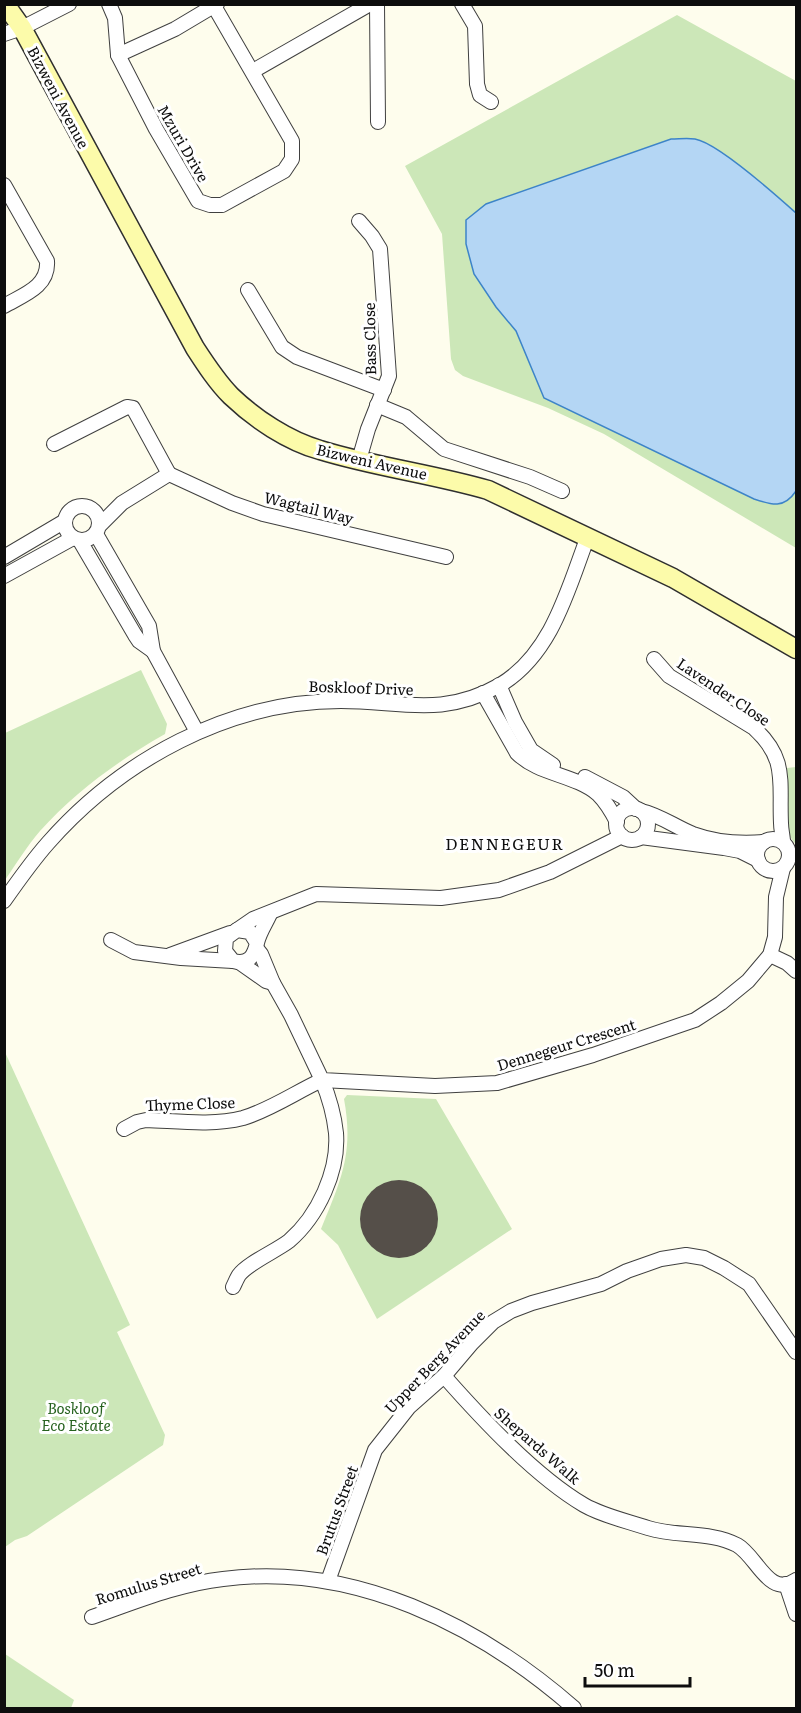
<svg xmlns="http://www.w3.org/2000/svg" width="801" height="1713" font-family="Literata,serif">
<rect width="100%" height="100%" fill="#fefded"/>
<g fill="#cce7b8">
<path d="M 677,15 L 796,81 L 796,548 L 604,434 L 548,408 L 463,376 L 455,370 L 451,359 L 442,234 L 405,166 Z"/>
<path d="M 141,670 L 167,724 L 165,734 C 119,760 75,792 40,831 C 27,846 16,864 5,880 L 5,733 Z"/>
<path d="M 796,767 L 796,844 C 779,830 789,790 787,768 Z"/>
<path d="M 4,1050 L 130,1325 L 117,1332 L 165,1435 L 163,1445 L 27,1536 L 15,1540 L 5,1547 Z"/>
<path d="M 347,1095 L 436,1099 L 512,1229 L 377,1319 L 338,1245 L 321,1229 C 341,1180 354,1153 344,1099 Z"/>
<path d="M 5,1654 L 74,1700 L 71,1708 L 5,1708 Z"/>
</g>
<path fill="#b4d6f4" stroke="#3d84c8" stroke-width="1.5" d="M 671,139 C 679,139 687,138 695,139 C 718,143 777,196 796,213 L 796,491 C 784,509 772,505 754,499 L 544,398 L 516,331 L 496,307 L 474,274 L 466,244 L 466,220 L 486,204 Z"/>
<circle fill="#554f49" cx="399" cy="1219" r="39"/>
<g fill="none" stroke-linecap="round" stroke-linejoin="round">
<defs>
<g id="street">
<path d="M 109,4 L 115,18 L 118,55 L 156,129 L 198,201 L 210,205 L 222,205 L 284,171 L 292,159 L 292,141 L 214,6"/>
<path d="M 377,4 L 378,122"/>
<path d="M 462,4 L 475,26 L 477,84 L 480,95 L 491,102"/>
<path d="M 4,34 L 22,28 L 69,4"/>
<path d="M 118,55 L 175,29 L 217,4"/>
<path d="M 253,71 L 370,4"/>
<path d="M 4,185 L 47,261 C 49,287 23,295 4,306"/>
<path d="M 359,221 L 372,236 L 380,249 L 389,376 L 368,429 L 359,460"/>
<path d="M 248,290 L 282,347 L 297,357 L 384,390"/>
<path d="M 377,405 L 406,417 L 444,449 L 530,477 L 562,491"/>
<path d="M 54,444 L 127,407 L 133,408 L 169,474"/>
<path d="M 169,474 L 232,503 L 263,514 L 446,557"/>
<circle cx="82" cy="523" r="17"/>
<path d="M 100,525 L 122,503 L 169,474"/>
<path d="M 96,534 L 149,626 L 153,651 L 197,732"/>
<path d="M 80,541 L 135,635 L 139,641 L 153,651"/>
<path d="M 4,557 L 65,521"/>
<path d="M 4,576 L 73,538"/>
<path d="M 654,659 L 669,676 L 754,728 C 788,759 779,782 781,823 C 781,830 783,836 783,842"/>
<path d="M 499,685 L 515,722 L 531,750 L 553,765"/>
<path d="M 483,693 L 517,753 C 539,775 574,774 598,794 C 606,802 612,812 617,822"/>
<path d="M 585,777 L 623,797 L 636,809"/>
<circle cx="632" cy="824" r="16"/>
<path d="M 641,811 C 660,815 675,827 693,834 C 715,842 741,844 764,842"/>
<path d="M 641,837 L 724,848 L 740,851 L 758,860"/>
<circle cx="773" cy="855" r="16"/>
<path d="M 4,901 C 18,881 32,861 48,843 C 121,760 229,701 341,701 C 401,701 442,718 500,685 C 552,654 568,589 588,536"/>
<path d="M 237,930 L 253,919 L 316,894 L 441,898 L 499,890 L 550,872 L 622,836"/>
<path d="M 111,940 L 134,952 L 181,958 L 233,961"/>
<path d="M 257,943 L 250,932 L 237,930 L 226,938 L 225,951 L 233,961 C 249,965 254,956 257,943 C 259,933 266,923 270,914"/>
<path d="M 257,949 L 261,954 L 273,983 L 291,1015 L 322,1080 L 435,1086 L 497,1083 L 593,1055 L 695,1020 L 721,1003 L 748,981 L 770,955 L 775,937 L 776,897 L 783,868"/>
<path d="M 170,955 L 230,933"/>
<path d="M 770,955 L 787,963 L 796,971"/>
<path d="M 239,962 L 266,981 L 273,983"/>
<path d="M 124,1129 L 137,1122 L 146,1120 C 177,1121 212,1126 243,1118 C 270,1110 296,1092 322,1080 C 329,1097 334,1114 336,1133 C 339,1171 318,1216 289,1241 C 276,1251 248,1263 239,1275 C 237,1278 235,1283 233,1287"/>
<path d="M 444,1376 C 482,1419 535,1476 584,1505 C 603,1516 627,1521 648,1528 C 677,1537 710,1531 737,1545 C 757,1556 769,1599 796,1580"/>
<path d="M 328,1581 L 375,1450 L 409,1407 L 444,1376 L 472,1343 L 493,1322 L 511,1311 L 532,1303 L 601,1284 L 627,1271 L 661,1259 L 686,1255 L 704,1258 L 724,1268 L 749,1284 L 796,1352"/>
<path d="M 786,1584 L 796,1614"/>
<path d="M 92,1617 C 135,1602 178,1584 223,1579 C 353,1562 479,1625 574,1708"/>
</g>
<path id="secondary" d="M 5,4 L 22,28 L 195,348 C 206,365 217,382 231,396 C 255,419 288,441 320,450 C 375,467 433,474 488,490 L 673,578 L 796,649"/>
</defs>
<use href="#street" stroke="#404040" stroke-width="16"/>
<use href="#secondary" stroke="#2f2f2f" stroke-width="21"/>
<use href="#street" stroke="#fff" stroke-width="14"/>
<use href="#secondary" stroke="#fcfbaa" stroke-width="18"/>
</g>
<g text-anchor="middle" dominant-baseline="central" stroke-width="6" stroke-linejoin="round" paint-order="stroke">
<g font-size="15" fill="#0d0d0d" stroke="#fff">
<text transform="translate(59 97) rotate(62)">Bizweni Avenue</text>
<text transform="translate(184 143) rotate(60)">Mzuri Drive</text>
<text transform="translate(369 339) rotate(-91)">Bass Close</text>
<text transform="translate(372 461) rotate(13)">Bizweni Avenue</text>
<text transform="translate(309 507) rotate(14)">Wagtail Way</text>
<text transform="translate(361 687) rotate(2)">Boskloof Drive</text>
<text transform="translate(724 691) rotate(34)">Lavender Close</text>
<text transform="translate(566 1044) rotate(-17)">Dennegeur Crescent</text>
<text transform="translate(190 1103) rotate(-2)">Thyme Close</text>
<text transform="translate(434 1361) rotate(-46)">Upper Berg Avenue</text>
<text transform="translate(538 1445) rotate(41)">Shepards Walk</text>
<text transform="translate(336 1510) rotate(-70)">Brutus Street</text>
<text transform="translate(148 1583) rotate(-17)">Romulus Street</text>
</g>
<g font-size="15" font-style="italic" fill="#27621f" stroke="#fff">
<text x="76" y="1407">Boskloof<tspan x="76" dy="17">Eco Estate</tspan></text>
</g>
<g font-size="16" letter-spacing="1.5" fill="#0d0d0d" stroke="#fff">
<text x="505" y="843">DENNEGEUR</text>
</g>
</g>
<rect width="801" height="1713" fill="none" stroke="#0d0d0d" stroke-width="12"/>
<path d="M585 1677v9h105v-9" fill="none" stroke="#0d0d0d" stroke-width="3"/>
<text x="594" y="1677" font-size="18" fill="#0d0d0d" stroke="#ffffff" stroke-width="4.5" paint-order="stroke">50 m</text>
</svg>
